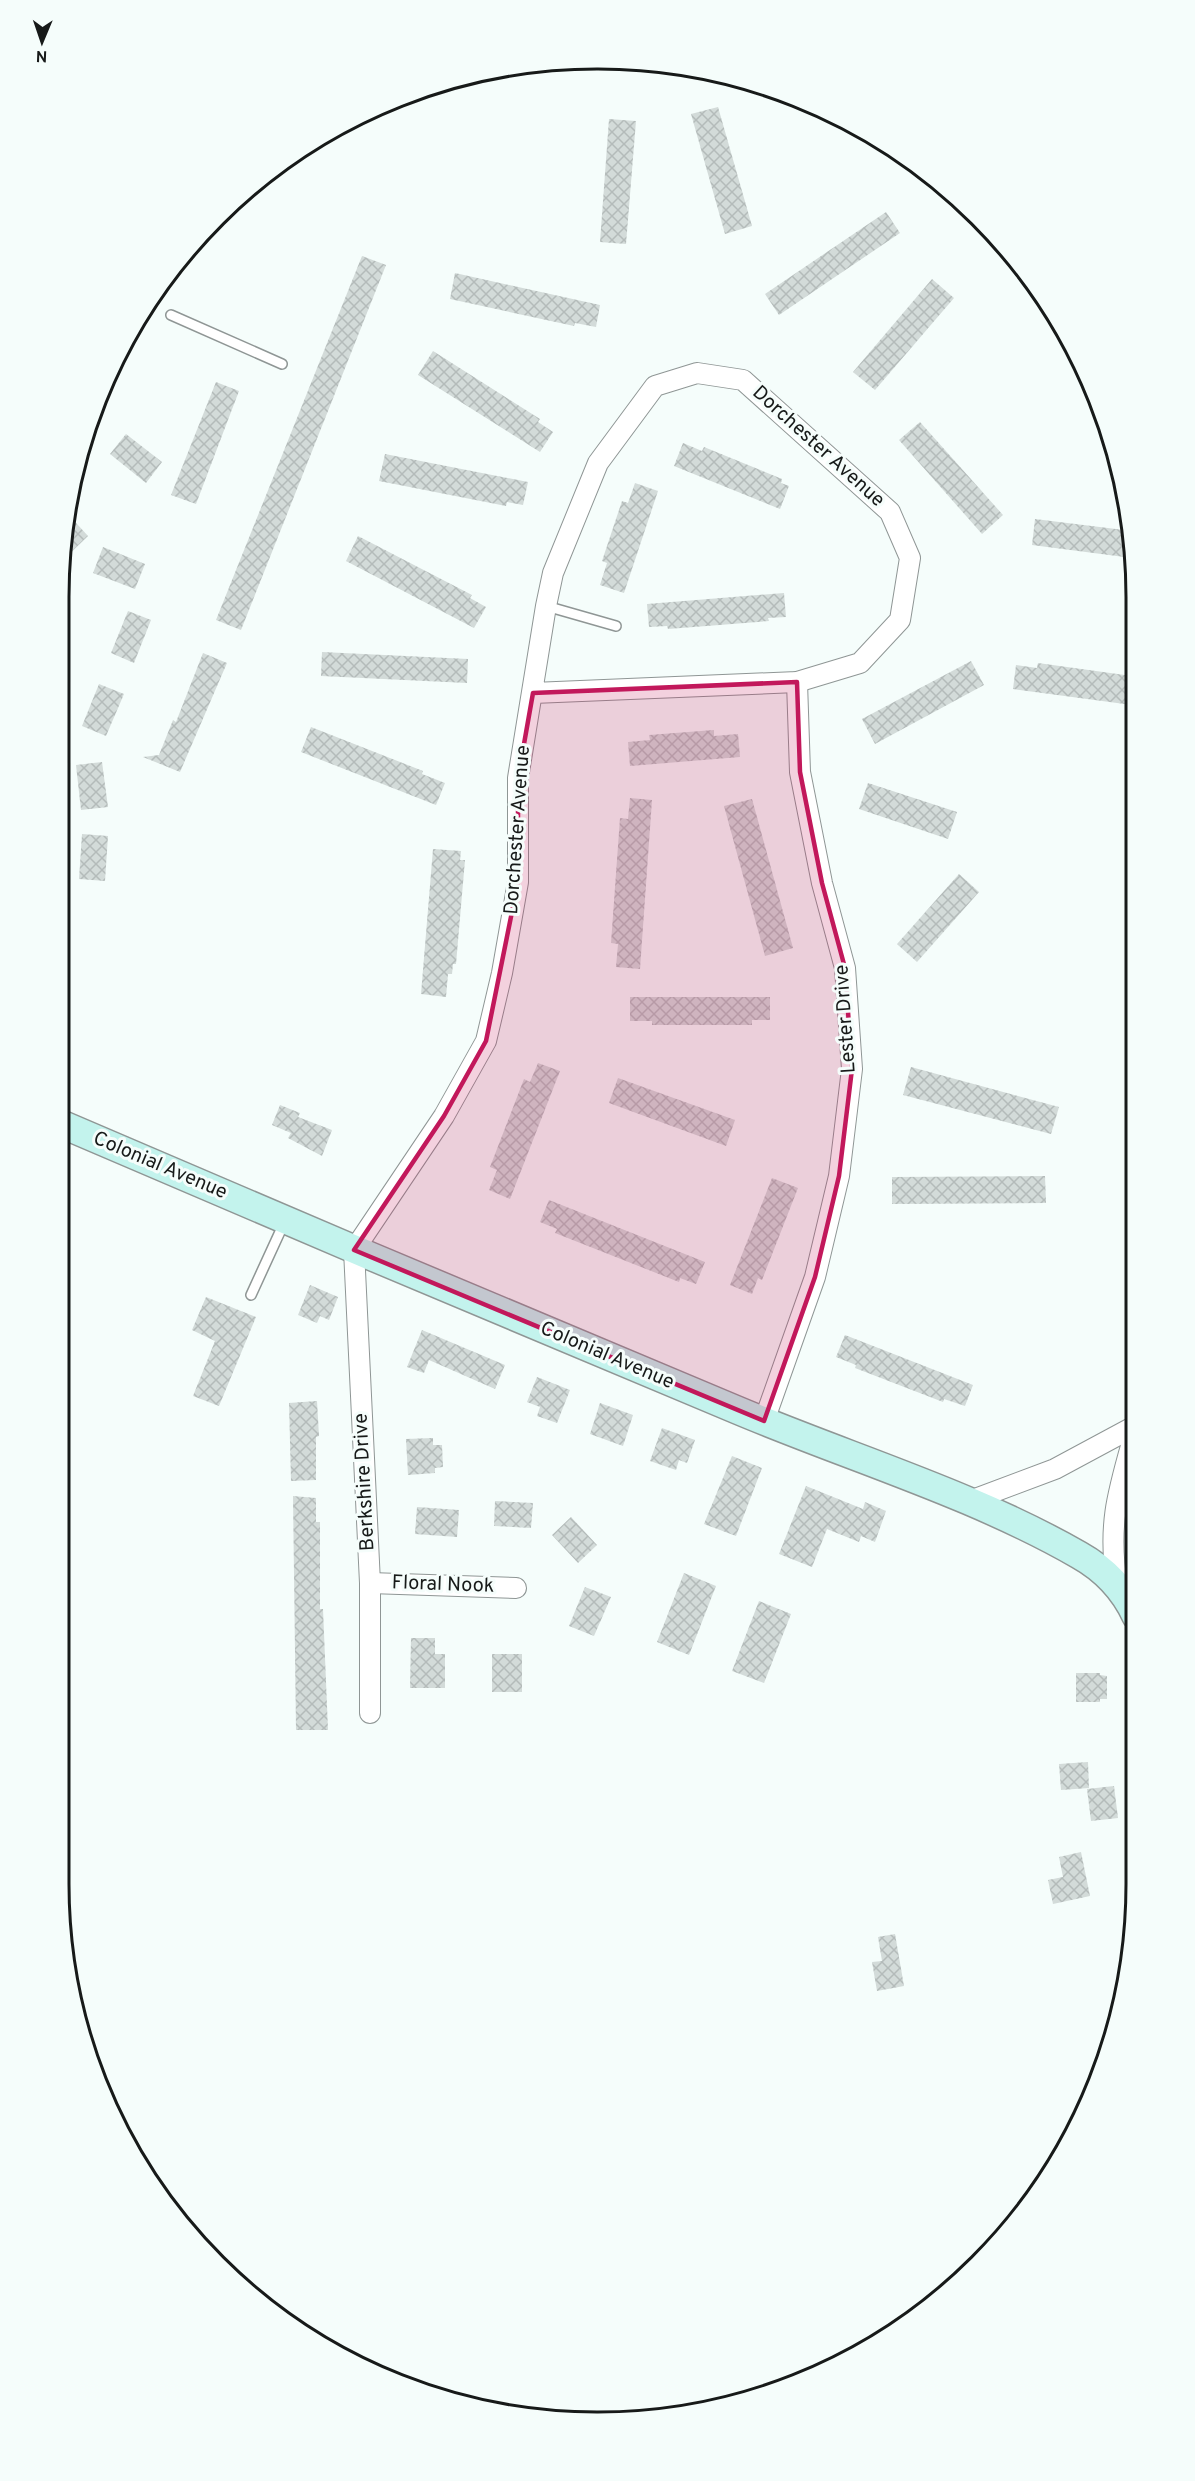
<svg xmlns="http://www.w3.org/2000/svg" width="1195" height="2481" font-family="Overpass,sans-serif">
<defs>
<pattern id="building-cross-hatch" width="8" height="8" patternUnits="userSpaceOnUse" patternTransform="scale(1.5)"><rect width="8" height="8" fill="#d3dbd9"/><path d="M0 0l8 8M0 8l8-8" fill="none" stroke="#b4bbba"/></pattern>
</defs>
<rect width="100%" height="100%" fill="#f5fdfb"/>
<g fill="url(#building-cross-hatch)">
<path d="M 718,107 L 752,226 L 725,234 L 691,114 Z"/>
<path d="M 609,119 L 636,121 L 626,244 L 600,242 Z"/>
<path d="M 886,212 L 900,233 L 779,315 L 765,294 Z"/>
<path d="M 362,256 L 386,265 L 241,630 L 216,620 Z"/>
<path d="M 455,273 L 600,305 L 596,327 L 575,323 L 574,326 L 450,299 Z"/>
<path d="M 932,279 L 954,298 L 875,390 L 853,372 Z"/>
<path d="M 433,351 L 540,419 L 538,422 L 553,432 L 540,452 L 418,375 Z"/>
<path d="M 216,382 L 239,391 L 196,504 L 171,495 Z"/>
<path d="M 920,422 L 1003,515 L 982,534 L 899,440 Z"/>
<path d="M 126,434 L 162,462 L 146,483 L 110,454 Z"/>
<path d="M 683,443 L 702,451 L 704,447 L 782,479 L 781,483 L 789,486 L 780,509 L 674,466 Z"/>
<path d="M 385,454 L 528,482 L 523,505 L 507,502 L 506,506 L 379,481 Z"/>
<path d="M 635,483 L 658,491 L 624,593 L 600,585 L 607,563 L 602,561 L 622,501 L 628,503 Z"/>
<path d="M 67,513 L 88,536 L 62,561 L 65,532 Z"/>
<path d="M 1035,519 L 1132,531 L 1132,558 L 1032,545 Z"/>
<path d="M 358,536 L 472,595 L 470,598 L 486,607 L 474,628 L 346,561 Z"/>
<path d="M 103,547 L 145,564 L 135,589 L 93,573 Z"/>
<path d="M 784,593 L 786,617 L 768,618 L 769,621 L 668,629 L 667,626 L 649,627 L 647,604 Z"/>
<path d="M 128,611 L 151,620 L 134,663 L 111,653 Z"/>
<path d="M 322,652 L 468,659 L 467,683 L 321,676 Z"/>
<path d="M 203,653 L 227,663 L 180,772 L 143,757 L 159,755 L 173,720 L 176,722 Z"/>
<path d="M 971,661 L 984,685 L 875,744 L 862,719 Z"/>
<path d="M 1038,663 L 1132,676 L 1132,705 L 1013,689 L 1016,665 L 1037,668 Z"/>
<path d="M 99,684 L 124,694 L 106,736 L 82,726 Z"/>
<path d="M 311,727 L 423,771 L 422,774 L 445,783 L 436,805 L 301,752 Z"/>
<path d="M 714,730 L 714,736 L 738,734 L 740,757 L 630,766 L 628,742 L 650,740 L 649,735 Z"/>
<path d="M 102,762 L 108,807 L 81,810 L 76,765 Z"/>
<path d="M 868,783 L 957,812 L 948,839 L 859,809 Z"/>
<path d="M 630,798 L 652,800 L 640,969 L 616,967 L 618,944 L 611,943 L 620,818 L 628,819 Z"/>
<path d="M 752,799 L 793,948 L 765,956 L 724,806 Z"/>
<path d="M 82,834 L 108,836 L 105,881 L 79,879 Z"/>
<path d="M 433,849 L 461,851 L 460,860 L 465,860 L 456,964 L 453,964 L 452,974 L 448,974 L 446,997 L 421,994 Z"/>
<path d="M 959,874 L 979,892 L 917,962 L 897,944 Z"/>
<path d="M 630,997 L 770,997 L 770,1020 L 752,1020 L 752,1025 L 652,1025 L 652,1021 L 630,1021 Z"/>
<path d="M 538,1063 L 560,1071 L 510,1199 L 489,1190 L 497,1170 L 490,1167 L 524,1079 L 530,1082 Z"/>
<path d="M 911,1067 L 1059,1107 L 1051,1134 L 903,1095 Z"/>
<path d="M 618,1078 L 735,1120 L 726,1146 L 609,1103 Z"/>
<path d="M 280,1105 L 300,1113 L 298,1117 L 332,1130 L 322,1156 L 288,1138 L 291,1133 L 272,1125 Z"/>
<path d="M 1045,1176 L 1046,1203 L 892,1204 L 892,1177 Z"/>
<path d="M 772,1178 L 798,1188 L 762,1280 L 758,1278 L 752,1294 L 730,1285 Z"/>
<path d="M 549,1200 L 705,1262 L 696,1284 L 680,1278 L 679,1282 L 555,1233 L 557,1229 L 540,1222 Z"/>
<path d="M 310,1285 L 338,1297 L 329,1320 L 320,1316 L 317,1323 L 298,1315 Z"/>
<path d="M 206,1297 L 256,1317 L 219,1406 L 193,1396 L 215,1341 L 192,1330 Z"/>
<path d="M 422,1330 L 505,1365 L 495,1389 L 429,1360 L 424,1373 L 407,1367 Z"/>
<path d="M 845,1335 L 973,1385 L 965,1406 L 944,1399 L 943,1402 L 855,1368 L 856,1365 L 836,1357 Z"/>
<path d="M 537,1377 L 570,1390 L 557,1423 L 537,1416 L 540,1407 L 527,1402 Z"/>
<path d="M 317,1401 L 319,1436 L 316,1437 L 316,1480 L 291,1481 L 289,1403 Z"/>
<path d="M 600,1403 L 633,1415 L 623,1446 L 590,1434 Z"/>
<path d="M 662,1428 L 695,1440 L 687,1463 L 679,1460 L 676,1470 L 650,1461 Z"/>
<path d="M 433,1438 L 433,1445 L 442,1445 L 443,1467 L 435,1468 L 435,1473 L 408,1475 L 406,1439 Z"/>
<path d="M 732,1456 L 762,1468 L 736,1536 L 704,1524 Z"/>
<path d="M 806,1486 L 863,1509 L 865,1502 L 886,1511 L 875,1542 L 861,1536 L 859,1542 L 827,1529 L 812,1567 L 779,1554 Z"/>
<path d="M 293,1496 L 316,1498 L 316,1522 L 320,1522 L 320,1609 L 323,1609 L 328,1730 L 296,1730 Z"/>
<path d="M 495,1501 L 533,1503 L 531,1528 L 494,1526 Z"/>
<path d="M 417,1507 L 459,1510 L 457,1537 L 415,1534 Z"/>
<path d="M 571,1517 L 597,1545 L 578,1563 L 552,1535 Z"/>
<path d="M 684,1573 L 716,1586 L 689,1655 L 657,1642 Z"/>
<path d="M 585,1587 L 611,1597 L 594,1636 L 569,1626 Z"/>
<path d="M 759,1601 L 791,1614 L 764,1683 L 732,1671 Z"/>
<path d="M 411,1638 L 435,1638 L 435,1654 L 445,1654 L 445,1688 L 410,1688 Z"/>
<rect x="492" y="1654" width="30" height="38"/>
<path d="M 1076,1673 L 1100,1673 L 1100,1675 L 1107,1676 L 1107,1699 L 1100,1699 L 1100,1702 L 1076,1702 Z"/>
<path d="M 1088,1762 L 1089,1788 L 1061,1790 L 1059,1764 Z"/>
<path d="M 1114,1786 L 1118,1818 L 1091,1821 L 1087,1789 Z"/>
<path d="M 1081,1852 L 1090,1896 L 1053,1904 L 1048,1880 L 1063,1877 L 1059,1857 Z"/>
<path d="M 895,1934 L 904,1986 L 877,1991 L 872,1962 L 882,1961 L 878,1937 Z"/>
</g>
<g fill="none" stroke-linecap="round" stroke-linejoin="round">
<defs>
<g id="lane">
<path d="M 171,315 L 282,364"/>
<path d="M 546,606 L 616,626"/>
<path d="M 251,1295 L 284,1223"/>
</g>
<g id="street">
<path d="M 764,1421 L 815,1277 L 839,1176 L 852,1069 L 845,968 L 822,883 L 800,772 L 797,682"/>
<path d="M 967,1502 L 1055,1469 L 1135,1426"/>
<path d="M 370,1583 L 516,1588"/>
<path d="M 1117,1584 C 1107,1523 1119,1489 1135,1432"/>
<path d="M 370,1713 L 370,1583 L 354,1250 L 444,1116 L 486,1041 L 502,973 L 518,882 L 518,778 L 546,606 L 553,573 L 598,463 L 655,386 L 697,373 L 743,380 L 890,512 L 910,558 L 900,620 L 860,663 L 797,682 L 533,693"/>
</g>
<path id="secondary" d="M 59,1123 C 284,1220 511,1316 737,1410 C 851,1458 973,1494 1079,1555 C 1104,1569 1124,1590 1136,1616"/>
</defs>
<use href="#lane" stroke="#8f9695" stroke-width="12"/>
<use href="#street" stroke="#8f9695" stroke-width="22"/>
<use href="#secondary" stroke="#8f9695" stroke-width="30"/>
<use href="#lane" stroke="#fff" stroke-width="9"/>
<use href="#street" stroke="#fff" stroke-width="20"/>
<use href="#secondary" stroke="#c3f3ed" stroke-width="27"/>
</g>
<path fill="#c2185b" fill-opacity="0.2" stroke="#c2185b" stroke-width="4.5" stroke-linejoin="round" d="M 797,682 L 800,772 L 822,883 L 845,968 L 852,1069 L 839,1176 L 815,1277 L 764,1421 L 354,1250 L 444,1116 L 486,1041 L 518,882 L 518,778 L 533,693 Z"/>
<g text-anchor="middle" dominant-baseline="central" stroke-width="6" stroke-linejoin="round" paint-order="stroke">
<g font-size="20" fill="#171a19" stroke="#f5fdfb">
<text transform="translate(818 447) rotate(42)">Dorchester Avenue</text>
<text transform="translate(518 830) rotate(-86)">Dorchester Avenue</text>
<text transform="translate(846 1019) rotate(-94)">Lester Drive</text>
<text transform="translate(160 1166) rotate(23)">Colonial Avenue</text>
<text transform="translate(607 1356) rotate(23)">Colonial Avenue</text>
<text transform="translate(365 1482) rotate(-93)">Berkshire Drive</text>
<text transform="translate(443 1585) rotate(2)">Floral Nook</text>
</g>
</g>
<path d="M0 0H1195V2481H0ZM597 69H598A528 528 0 0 1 1126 597V1884A528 528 0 0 1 598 2412H597A528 528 0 0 1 69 1884V597A528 528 0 0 1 597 69Z" fill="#f5fdfb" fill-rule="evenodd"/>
<path fill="none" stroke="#171a19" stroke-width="3" d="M597 69H598A528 528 0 0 1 1126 597V1884A528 528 0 0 1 598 2412H597A528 528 0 0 1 69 1884V597A528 528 0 0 1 597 69Z"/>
<g transform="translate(42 42) rotate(182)" stroke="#f5fdfb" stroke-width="4.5" paint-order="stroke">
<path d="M0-4.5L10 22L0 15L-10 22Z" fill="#171a19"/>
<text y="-9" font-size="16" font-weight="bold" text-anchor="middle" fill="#171a19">N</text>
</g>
</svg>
